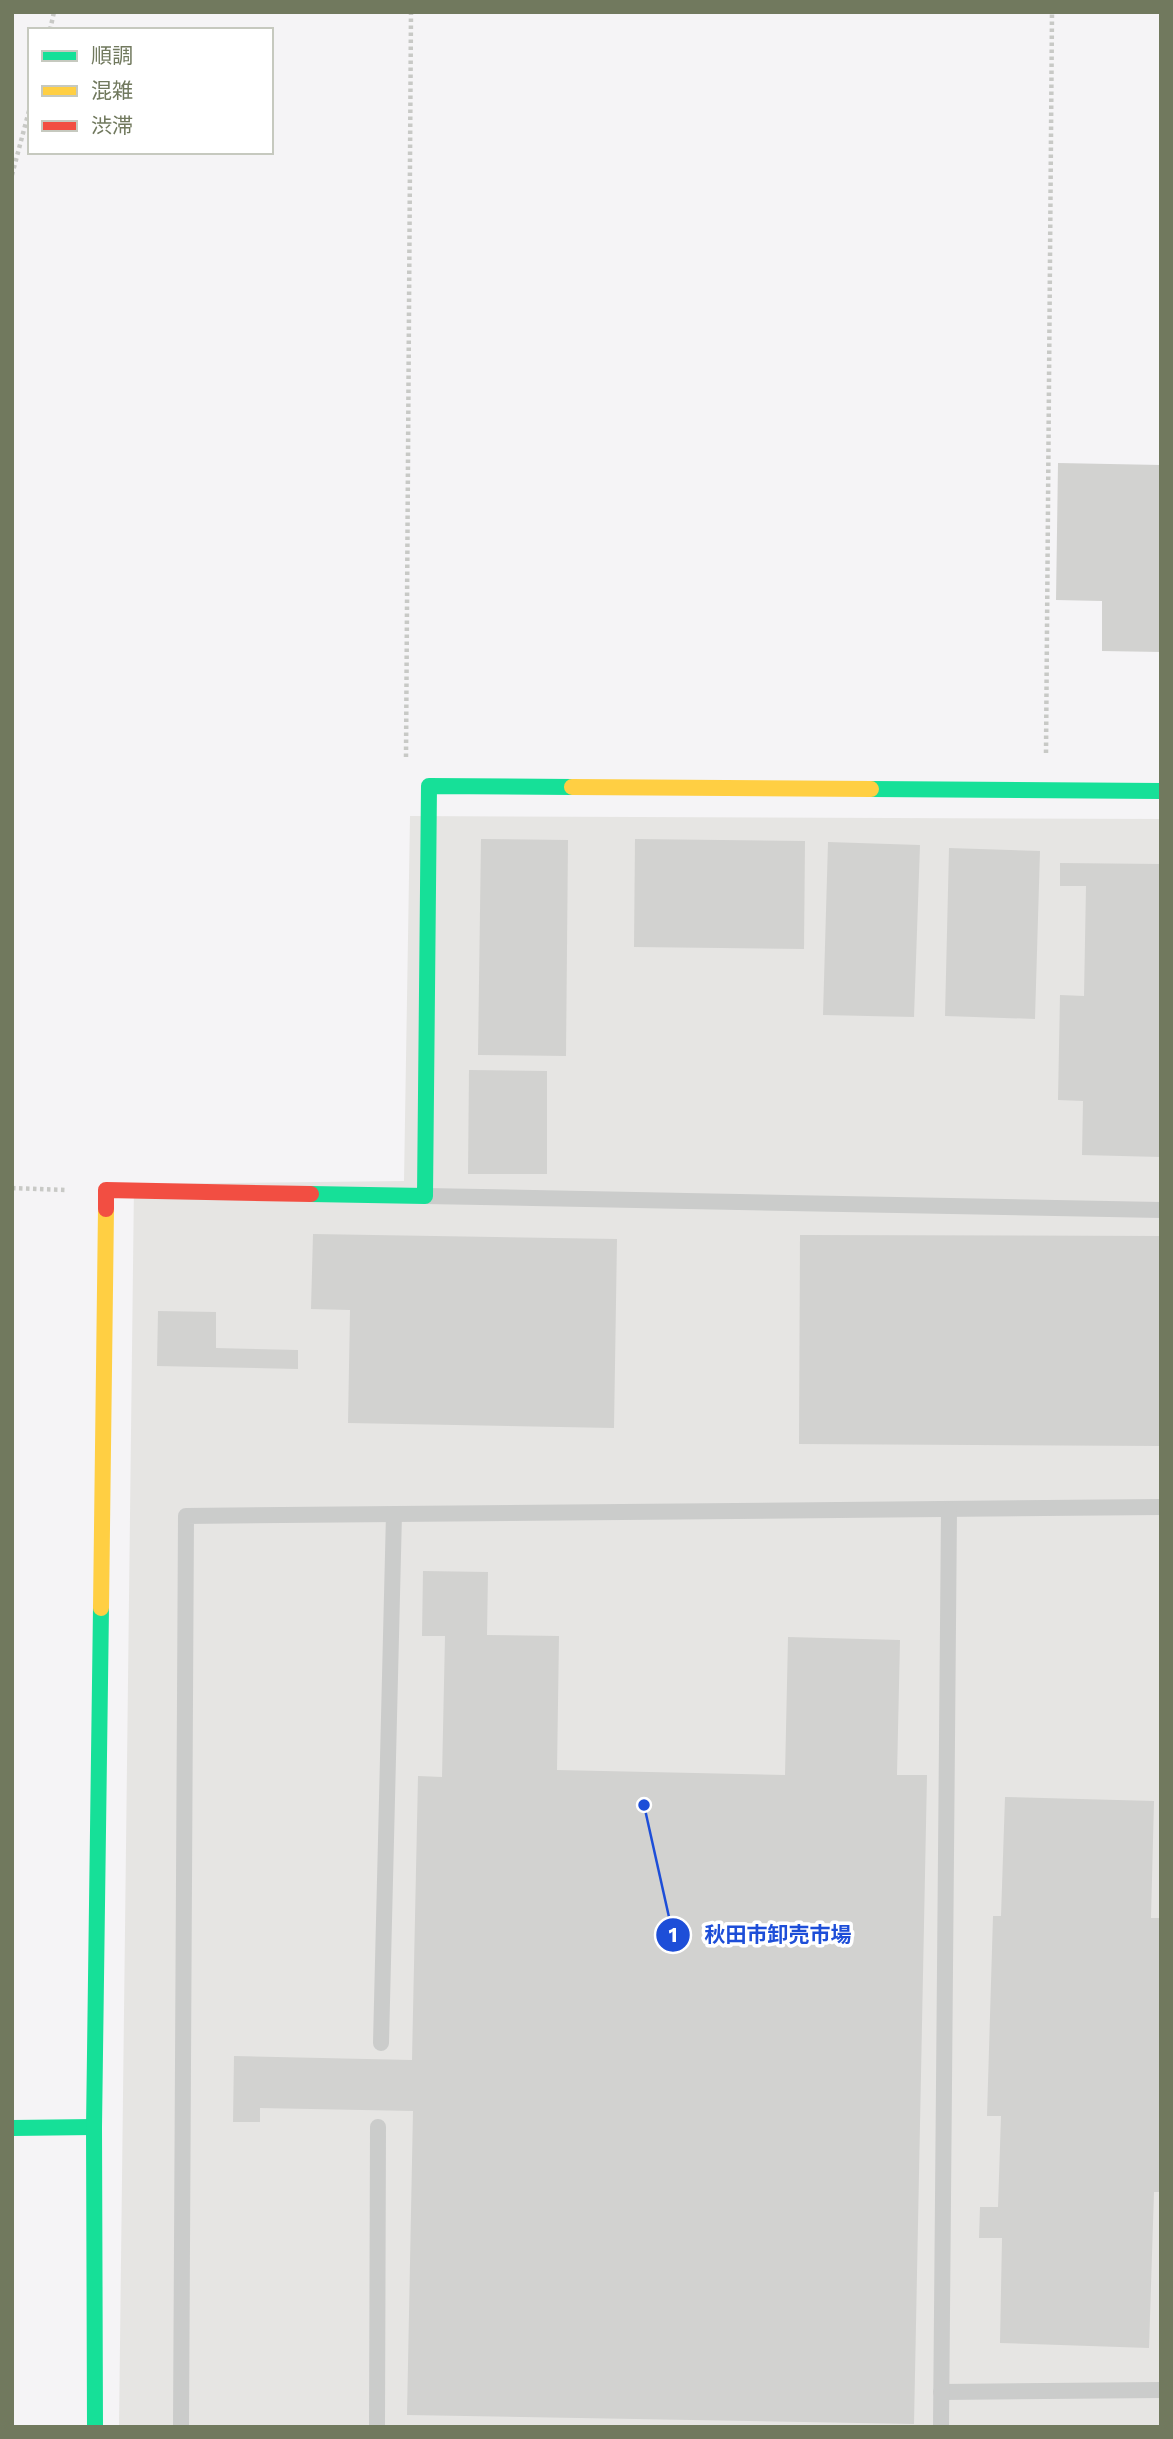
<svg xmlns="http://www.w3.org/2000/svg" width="1173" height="2439" font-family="'Work Sans','Noto Sans JP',sans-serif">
<rect width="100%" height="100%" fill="#f5f4f6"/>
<path fill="#e6e5e3" d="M 410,816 L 1161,819 L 1161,2427 L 119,2427 L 134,1184 L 404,1181 Z"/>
<g fill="#d2d2d0">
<path d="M 1058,463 L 1161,465 L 1161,652 L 1102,651 L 1102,601 L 1056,600 Z"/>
<path d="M 481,839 L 568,840 L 566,1056 L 478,1055 Z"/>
<path d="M 635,839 L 805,841 L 804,949 L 634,947 Z"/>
<path d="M 828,842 L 920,845 L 914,1017 L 823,1015 Z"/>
<path d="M 949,848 L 1040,851 L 1035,1019 L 945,1016 Z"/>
<path d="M 1060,863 L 1161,864 L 1161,1157 L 1082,1155 L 1083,1101 L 1058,1100 L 1060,995 L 1084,996 L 1086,886 L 1060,886 Z"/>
<path d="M 469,1070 L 547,1071 L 547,1174 L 468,1174 Z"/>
<path d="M 313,1234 L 617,1239 L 614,1428 L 348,1423 L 350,1310 L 311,1309 Z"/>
<path d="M 800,1235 L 1161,1236 L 1161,1446 L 799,1444 Z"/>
<path d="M 158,1311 L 216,1312 L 216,1348 L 298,1350 L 298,1369 L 157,1366 Z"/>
<path d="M 423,1571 L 488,1572 L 487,1635 L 559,1636 L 557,1770 L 785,1775 L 788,1637 L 900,1640 L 897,1775 L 927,1775 L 914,2424 L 407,2415 L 413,2111 L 260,2108 L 260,2122 L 233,2122 L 234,2056 L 412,2060 L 418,1776 L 442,1777 L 445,1636 L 422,1636 Z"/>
<path d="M 1005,1797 L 1154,1801 L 1151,1918 L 1161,1918 L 1161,2176 L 1160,2192 L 1154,2192 L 1149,2348 L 1000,2343 L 1002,2238 L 979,2238 L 980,2207 L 998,2207 L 1001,2116 L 987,2116 L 993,1916 L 1001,1916 Z"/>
</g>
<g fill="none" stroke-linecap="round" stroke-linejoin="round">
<g stroke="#c8c9c6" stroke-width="4.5" stroke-dasharray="3.5 3.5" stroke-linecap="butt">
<path d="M 50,30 L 54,12"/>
<path d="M 12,175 L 30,107"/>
<path d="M 1046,753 L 1052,12"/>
<path d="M 406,757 L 411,12"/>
<path d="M 12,1188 L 67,1190"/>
</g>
<g stroke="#cbcccb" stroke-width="16">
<path d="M 425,1196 L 1161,1210"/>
<path d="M 381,2043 L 394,1514"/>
<path d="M 941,2392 L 1161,2390"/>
<path d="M 181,2427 L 186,1516 L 1161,1507"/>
<path d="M 377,2427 L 378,2127"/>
<path d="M 941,2427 L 949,1510"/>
</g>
<g stroke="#16e098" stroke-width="16">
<path d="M 871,789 L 1161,791"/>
<path d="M 311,1194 L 425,1196 L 429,786 L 572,787"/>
<path d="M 12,2128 L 94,2127"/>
<path d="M 95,2427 L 94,2127 L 101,1608"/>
</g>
<g stroke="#ffcf43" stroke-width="16">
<path d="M 572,787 L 871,789"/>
<path d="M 101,1608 L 106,1209"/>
</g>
<path stroke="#f24e42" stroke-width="16" d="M 106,1209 L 106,1190 L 311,1194"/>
</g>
<path fill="none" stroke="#1d4ed8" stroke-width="2.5" d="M644 1805L673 1935"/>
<g fill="#1d4ed8" stroke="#fff" stroke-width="2.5">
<circle cx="644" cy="1805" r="7"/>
<circle cx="673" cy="1935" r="18"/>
</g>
<g font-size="21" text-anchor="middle" font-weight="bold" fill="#fff">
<text x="673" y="1942">1</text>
</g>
<g font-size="21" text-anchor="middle" font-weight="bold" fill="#1d4ed8" stroke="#fff" stroke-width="7" stroke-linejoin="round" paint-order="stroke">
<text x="778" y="1942">秋田市卸売市場</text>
</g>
<rect width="1173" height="2439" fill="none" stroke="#71795e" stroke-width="28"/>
<rect x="28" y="28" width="245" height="126" fill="#ffffff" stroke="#c6c9bf" stroke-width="2"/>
<rect x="42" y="51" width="35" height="10" fill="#16e098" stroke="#c6c9bf" stroke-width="2"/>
<text x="91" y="63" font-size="21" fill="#71795e">順調</text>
<rect x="42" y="86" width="35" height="10" fill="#ffcf43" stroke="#c6c9bf" stroke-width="2"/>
<text x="91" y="98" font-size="21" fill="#71795e">混雑</text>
<rect x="42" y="121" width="35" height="10" fill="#f24e42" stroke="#c6c9bf" stroke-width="2"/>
<text x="91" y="133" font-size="21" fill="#71795e">渋滞</text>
</svg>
